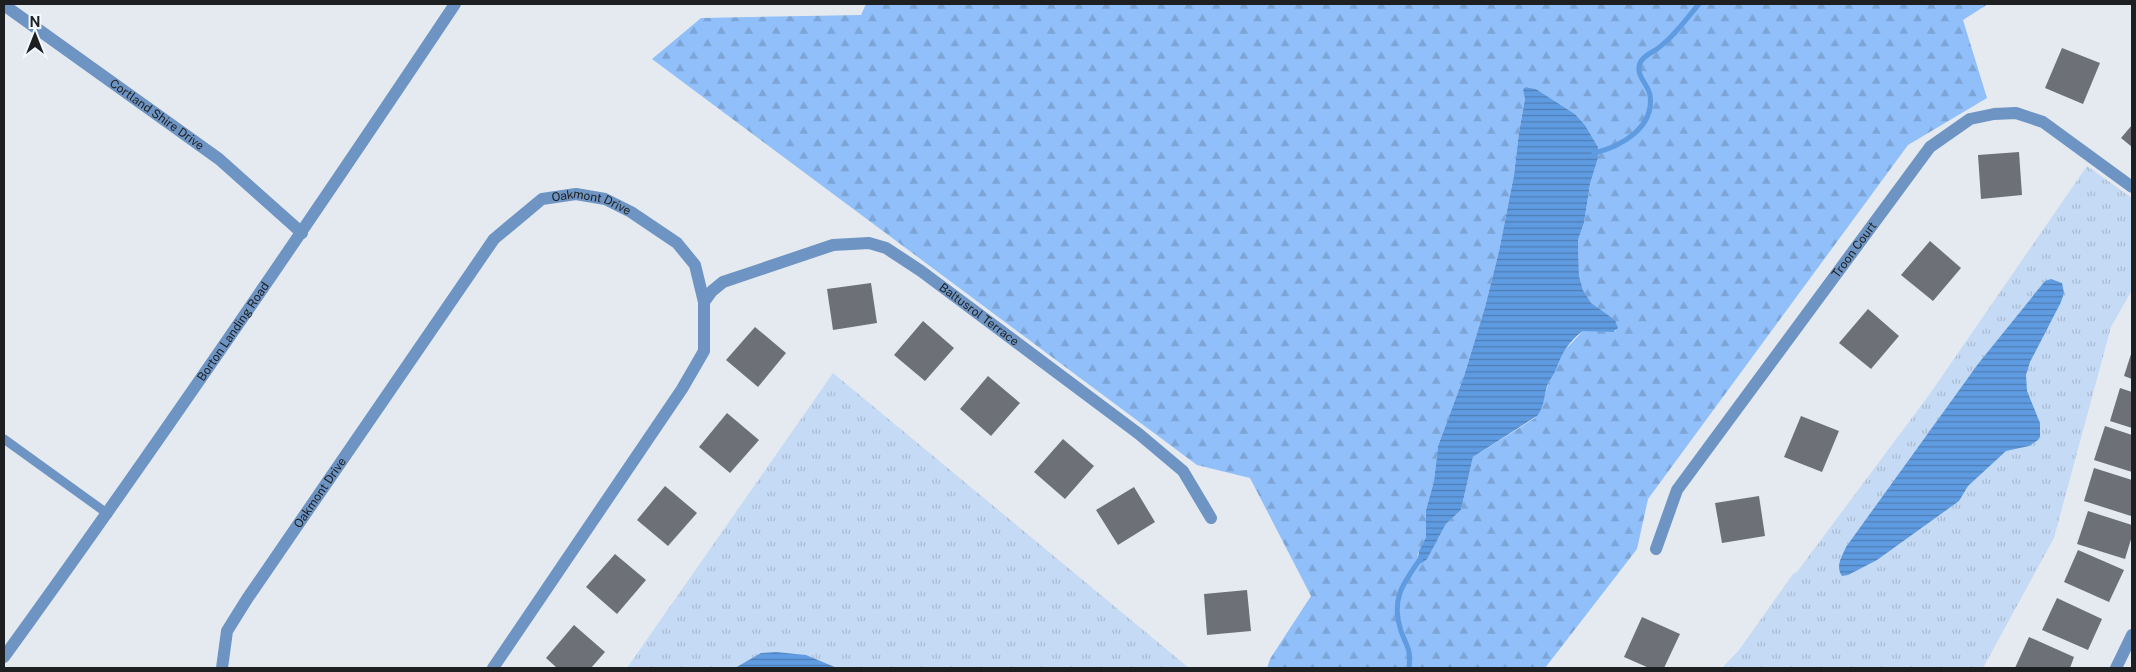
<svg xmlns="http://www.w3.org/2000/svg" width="2136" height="672" font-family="'Public Sans',sans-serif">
<defs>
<pattern id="grass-tufts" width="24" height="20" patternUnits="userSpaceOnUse" patternTransform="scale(1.25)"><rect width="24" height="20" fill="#c5daf4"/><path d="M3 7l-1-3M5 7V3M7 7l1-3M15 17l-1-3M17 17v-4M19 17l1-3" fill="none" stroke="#a9bbd1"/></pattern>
<pattern id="forest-firs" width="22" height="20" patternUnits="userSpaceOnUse" patternTransform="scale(1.25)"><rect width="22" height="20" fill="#90bffa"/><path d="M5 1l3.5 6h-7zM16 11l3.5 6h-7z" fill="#7ca4d6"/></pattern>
<pattern id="water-rules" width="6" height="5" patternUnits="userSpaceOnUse" patternTransform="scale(1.25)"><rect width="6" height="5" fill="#5f9be1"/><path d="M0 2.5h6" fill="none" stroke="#4e7eb6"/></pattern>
</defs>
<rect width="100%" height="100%" fill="#e5eaf0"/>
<g fill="url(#grass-tufts)">
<path d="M 2087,166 L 2132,198 L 2132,290 L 2111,327 L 2054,538 L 1983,668 L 1722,668 L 1739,650 L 1793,574 L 1797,572 L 1929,395 Z"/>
<path d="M 833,373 L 1189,668 L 627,668 Z"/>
</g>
<path fill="url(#forest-firs)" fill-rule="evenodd" d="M 866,4 L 1988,4 L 1963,20 L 1987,98 L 1908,145 L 1648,499 L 1637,549 L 1545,668 L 1267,668 L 1270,659 L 1311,596 L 1250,478 L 1197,465 L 652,59 L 701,18 L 861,15 ZM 1526,87 L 1536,89 L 1575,114 L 1585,125 L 1598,147 L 1598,158 L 1590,184 L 1584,223 L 1578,240 L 1579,276 L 1583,290 L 1591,304 L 1615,320 L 1616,331 L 1583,331 L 1562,353 L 1548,384 L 1540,411 L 1535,418 L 1473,457 L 1461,510 L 1446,524 L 1438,539 L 1417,556 L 1426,537 L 1426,510 L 1434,481 L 1438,446 L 1464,376 L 1485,307 L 1499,251 L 1514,175 L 1519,132 L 1525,99 L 1524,90 Z"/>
<g fill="url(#water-rules)">
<path d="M 1526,87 L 1536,89 L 1575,114 L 1585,125 L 1598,147 L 1598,158 L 1590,184 L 1584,223 L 1578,240 L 1579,276 L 1583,290 L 1591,303 L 1615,320 L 1618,328 L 1613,332 L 1583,331 C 1569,341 1562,353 1556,369 C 1554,375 1549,380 1547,386 C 1544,396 1544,408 1537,416 L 1473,457 L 1461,510 L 1446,524 L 1427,559 L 1422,563 L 1418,562 L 1419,551 L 1426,537 L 1426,510 L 1434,481 L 1438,446 L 1464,376 L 1485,307 L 1499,251 L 1514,175 L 1519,132 L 1525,99 L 1523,89 Z"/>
<path d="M 2051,279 L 2062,283 L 2064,293 L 2061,302 L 2030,362 L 2026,375 L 2027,391 L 2040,423 L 2040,437 L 2038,440 L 2029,446 L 2006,451 L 1968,486 L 1959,501 L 1877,560 L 1848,575 L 1842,576 C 1835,566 1842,557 1846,547 L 1978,364 L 2045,281 Z"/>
<path d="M 776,652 L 806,655 L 837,668 L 735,668 L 761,653 Z"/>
</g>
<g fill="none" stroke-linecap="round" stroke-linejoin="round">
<g stroke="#5f9be1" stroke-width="5">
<path d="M 1594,153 C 1620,147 1655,128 1650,95 C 1648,84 1635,75 1640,63 C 1643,56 1651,53 1657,49 C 1674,37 1686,19 1699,4"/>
<path d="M 1409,668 C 1411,648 1407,648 1401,631 C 1390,599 1404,582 1421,558"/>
</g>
</g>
<g fill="#6d7177">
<path d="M 2062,48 L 2100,63 L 2083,104 L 2045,88 Z"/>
<path d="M 2132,125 L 2132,147 L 2121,138 Z"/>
<path d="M 2019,152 L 2022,195 L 1981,199 L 1978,155 Z"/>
<path d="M 1930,241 L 1961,268 L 1933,301 L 1901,275 Z"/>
<path d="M 871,283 L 877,323 L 833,330 L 827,289 Z"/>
<path d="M 1868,309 L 1899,336 L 1871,369 L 1839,343 Z"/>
<path d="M 923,321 L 954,348 L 925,381 L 894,355 Z"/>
<path d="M 755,327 L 786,353 L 758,387 L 726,360 Z"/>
<path d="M 2132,351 L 2132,379 L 2124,376 Z"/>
<path d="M 988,376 L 1020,403 L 991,436 L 960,409 Z"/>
<path d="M 2120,388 L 2132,392 L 2132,428 L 2110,421 Z"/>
<path d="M 727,413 L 759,440 L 730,473 L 699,447 Z"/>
<path d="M 1801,416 L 1839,431 L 1822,472 L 1784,457 Z"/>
<path d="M 2105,426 L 2132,435 L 2132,472 L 2094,460 Z"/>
<path d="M 1063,439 L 1094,466 L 1065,499 L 1034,472 Z"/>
<path d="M 2094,468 L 2132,480 L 2131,516 L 2084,501 Z"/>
<path d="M 665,486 L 697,513 L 668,546 L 637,520 Z"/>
<path d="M 1134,487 L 1155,522 L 1118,545 L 1096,510 Z"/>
<path d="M 1759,496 L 1765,536 L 1722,543 L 1715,503 Z"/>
<path d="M 2088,511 L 2132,525 L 2132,536 L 2125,559 L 2077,544 Z"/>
<path d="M 2078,550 L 2124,570 L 2109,602 L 2064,582 Z"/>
<path d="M 615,554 L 646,580 L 617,614 L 586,587 Z"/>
<path d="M 1247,590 L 1251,631 L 1207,635 L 1204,594 Z"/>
<path d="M 2057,598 L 2102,619 L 2088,650 L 2042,630 Z"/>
<path d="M 1642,617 L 1680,634 L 1664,668 L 1649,668 L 1624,657 Z"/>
<path d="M 574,625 L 605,652 L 591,668 L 557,668 L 546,658 Z"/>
<path d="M 2029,637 L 2074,657 L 2070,668 L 2015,668 Z"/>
</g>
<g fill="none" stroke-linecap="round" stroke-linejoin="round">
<path stroke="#6e94c3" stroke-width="9" d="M 4,439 L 108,514"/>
<g stroke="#6e94c3" stroke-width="12">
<path id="s1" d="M 4,5 L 219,159 L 302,233"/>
<path id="s2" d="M 704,302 L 712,291 L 723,282 L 833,245 L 869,243 L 886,248 L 921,271 L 1139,434 L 1183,471 L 1211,518"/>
<path id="s3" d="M 1656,549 L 1677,490 L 1930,147 L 1970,119 L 1994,114 L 2016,113 L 2043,122 L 2132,187"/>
<path id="s4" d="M 222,668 L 227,631 L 247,599 L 494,239 L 542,199 L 576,194 L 605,199 L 631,212 L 677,243 L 695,265 L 704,302 L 704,351 L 682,389 L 493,668"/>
<path d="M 2116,668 L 2132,635"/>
</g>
<path stroke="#6e94c3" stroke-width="12" id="s5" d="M 4,657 C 159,443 308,224 455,4"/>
</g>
<g text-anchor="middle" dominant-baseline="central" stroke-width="4" stroke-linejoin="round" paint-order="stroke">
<g font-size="12" fill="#1d1f21" stroke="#f3f8fe">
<text stroke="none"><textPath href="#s1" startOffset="188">Cortland Shire Drive</textPath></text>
<text stroke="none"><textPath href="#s4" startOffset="625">Oakmont Drive</textPath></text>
<text stroke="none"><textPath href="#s3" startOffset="361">Troon Court</textPath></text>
<text stroke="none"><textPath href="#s2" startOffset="312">Baltusrol Terrace</textPath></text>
<text stroke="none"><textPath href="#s5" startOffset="398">Borton Landing Road</textPath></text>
<text stroke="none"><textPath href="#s4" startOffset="204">Oakmont Drive</textPath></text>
</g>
</g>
<rect width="2136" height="672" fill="none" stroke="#1d1f21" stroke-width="10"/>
<g transform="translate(35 35)" stroke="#f3f8fe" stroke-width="4" paint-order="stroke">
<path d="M0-4L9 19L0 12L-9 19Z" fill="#1d1f21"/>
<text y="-8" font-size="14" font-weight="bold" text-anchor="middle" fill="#1d1f21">N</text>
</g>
</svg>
